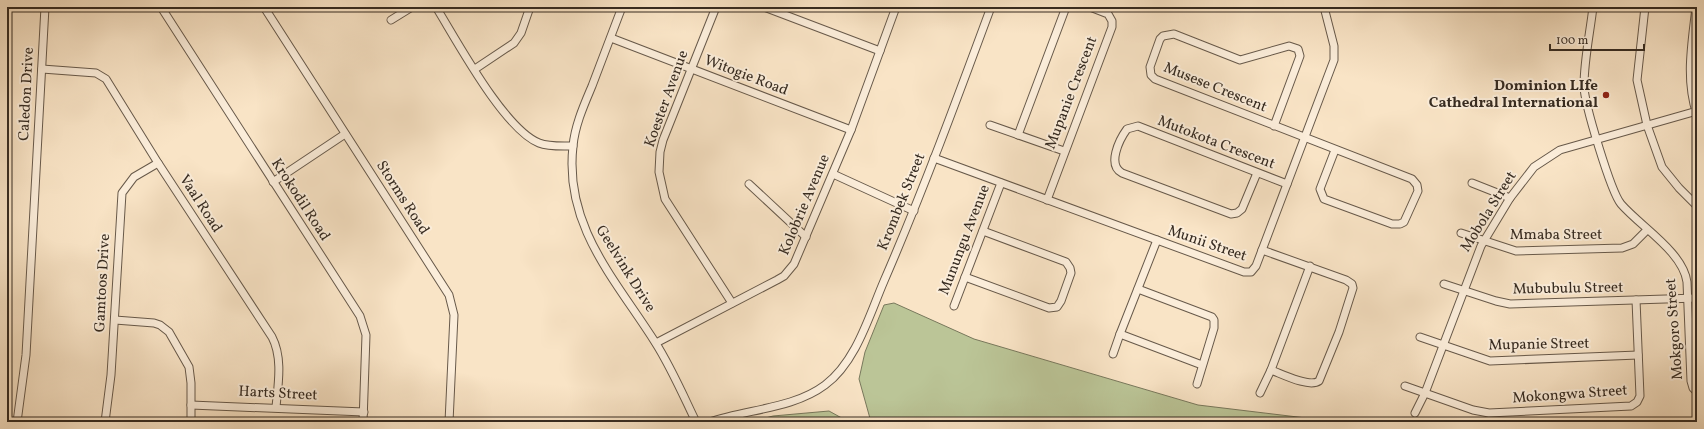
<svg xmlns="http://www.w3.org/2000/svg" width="1704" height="429" font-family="Vollkorn,serif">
<rect width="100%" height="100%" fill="#f9e4c6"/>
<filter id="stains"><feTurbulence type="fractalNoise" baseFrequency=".005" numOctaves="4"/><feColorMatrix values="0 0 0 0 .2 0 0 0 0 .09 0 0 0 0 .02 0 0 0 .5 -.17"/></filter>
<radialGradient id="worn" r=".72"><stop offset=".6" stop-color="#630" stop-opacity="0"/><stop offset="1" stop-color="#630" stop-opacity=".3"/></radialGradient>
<g fill="#bbc597" stroke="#78785c">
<path d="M 894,303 L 974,339 L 1198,405 L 1339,422 L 871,422 L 859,379 L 865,352 L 884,305 Z"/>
<path d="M 829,411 L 849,422 L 750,422 L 773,416 Z"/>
</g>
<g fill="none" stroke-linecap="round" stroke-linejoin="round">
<defs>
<g id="minor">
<path d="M 161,7 L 360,316 L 366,335 L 363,422"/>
<path d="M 264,7 L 449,295 L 454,315 L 449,422"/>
<path d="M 436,7 C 457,41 504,129 539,143 C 549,147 562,146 573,146"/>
<path d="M 622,7 C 612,33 602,60 592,86 C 584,105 575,125 573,146 C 564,226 615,279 655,342 C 671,367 683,395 696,422"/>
<path d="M 716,7 L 663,140 L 660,152 L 659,172 L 665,199 L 732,303"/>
<path d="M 764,7 L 880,51"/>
<path d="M 1593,7 C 1590,33 1584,60 1584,86 C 1584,103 1611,192 1621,204 C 1641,227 1683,252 1687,282 L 1691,381 L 1693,388 L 1697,392"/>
<path d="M 1645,7 L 1637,80 L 1647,125 L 1662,167 L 1679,188 L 1697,206"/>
<path d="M 1696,7 C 1692,44 1685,79 1697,115"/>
<path d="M 391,20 L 412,7"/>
<path d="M 611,38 L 851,130"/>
<path d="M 42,69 L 96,73 L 106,79 L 158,163 L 272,337 C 283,358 278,385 276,407"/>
<path d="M 475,69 L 514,43 L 521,33 L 530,7"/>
<path d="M 990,125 L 1064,151"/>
<path d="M 1274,126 L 1300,56 L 1298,49 L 1289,46 L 1240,60 L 1174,34 L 1163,36 L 1160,39 L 1150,67 L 1151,75 L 1155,79 L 1412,179 L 1417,185 L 1418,191 L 1404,222 L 1400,224 L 1392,224 L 1324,199 L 1320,189 L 1335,150"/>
<path d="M 1018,135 L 1066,7"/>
<path d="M 934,158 L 1244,272 L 1251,272 L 1256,266 L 1334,60 L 1334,46 L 1324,7"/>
<path d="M 1257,173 L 1242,209 L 1237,213 L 1231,214 L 1122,173 C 1107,165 1119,140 1127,129 L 1138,126 L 1287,184"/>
<path d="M 833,174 L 914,211"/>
<path d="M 273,182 L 345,134"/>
<path d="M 1472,183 L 1510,198"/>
<path d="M 749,184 L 806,237"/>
<path d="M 1047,200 L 1112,27 L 1112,21 L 1108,14 L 1090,7"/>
<path d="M 1461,233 L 1516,251 L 1622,248 L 1633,244 L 1647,230"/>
<path d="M 1157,240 L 1120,334 L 1202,365"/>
<path d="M 1262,250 L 1346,280 L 1352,284 L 1353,288 L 1339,332 L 1319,381 C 1309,388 1282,374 1271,370"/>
<path d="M 965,277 L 1049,308 L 1057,307 L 1061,301 L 1071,273 L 1070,268 L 1066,262 L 983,231"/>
<path d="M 1444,284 L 1496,301 L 1510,304 L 1697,298"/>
<path d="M 1138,289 L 1212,317 L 1214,320 L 1214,328 L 1197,384"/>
<path d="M 954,306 L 1001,183"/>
<path d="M 115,320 L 154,323 L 160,325 L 169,332 L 189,367 L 191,383 L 191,422"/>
<path d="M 1420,337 L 1490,361 L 1638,355"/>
<path d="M 656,343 L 777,280 L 784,276 L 794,264 L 851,130 L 896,7"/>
<path d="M 1113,354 L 1120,334"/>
<path d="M 1405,386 L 1473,410 L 1489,413 L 1631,406 L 1637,402 L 1640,396 L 1636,300"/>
<path d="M 1260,393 L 1271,370 L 1310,266"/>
<path d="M 191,405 L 364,412"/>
<path d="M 1415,413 L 1425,393 L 1481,246 L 1510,198 L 1534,167 L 1560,150 L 1697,111"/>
<path d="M 17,422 L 26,355 L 45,7"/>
<path d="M 105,422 L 111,375 L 122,193 L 134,177 L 158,163"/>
<path d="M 710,422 C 747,409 793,409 825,385 C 856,362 869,316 884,281 C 923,191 957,99 991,7"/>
</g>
</defs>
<use href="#minor" stroke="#67594a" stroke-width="9"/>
<use href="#minor" stroke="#fbedda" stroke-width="7"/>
</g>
<circle fill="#8f2418" stroke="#fbedda" stroke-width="1.5" cx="1606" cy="95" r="4"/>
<g text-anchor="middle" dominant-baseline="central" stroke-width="4" stroke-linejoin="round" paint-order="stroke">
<g font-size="15" fill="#362b21" stroke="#fbedda">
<text transform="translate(746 76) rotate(21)">Witogie Road</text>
<text transform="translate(1215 88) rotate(22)">Musese Crescent</text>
<text transform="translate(1072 93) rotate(-69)">Mupanie Crescent</text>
<text transform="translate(27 94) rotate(-87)">Caledon Drive</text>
<text transform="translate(667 99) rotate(-70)">Koester Avenue</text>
<text transform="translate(1216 143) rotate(21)">Mutokota Crescent</text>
<text transform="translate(402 198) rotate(57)">Storms Road</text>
<text transform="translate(300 200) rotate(57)">Krokodil Road</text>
<text transform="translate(902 202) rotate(-68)">Krombek Street</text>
<text transform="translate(200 204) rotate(57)">Vaal Road</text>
<text transform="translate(805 205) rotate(-67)">Kolobrie Avenue</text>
<text transform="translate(1489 212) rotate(-58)">Mobola Street</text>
<text x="1556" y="235">Mmaba Street</text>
<text transform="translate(965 240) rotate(-69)">Munungu Avenue</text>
<text transform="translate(1207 244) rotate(19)">Munii Street</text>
<text transform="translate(625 269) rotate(58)">Geelvink Drive</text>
<text transform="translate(103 283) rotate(-87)">Gamtoos Drive</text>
<text transform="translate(1568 289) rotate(-1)">Mububulu Street</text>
<text transform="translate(1675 329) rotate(-94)">Mokgoro Street</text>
<text transform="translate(1539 345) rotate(-1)">Mupanie Street</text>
<text transform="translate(278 394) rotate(3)">Harts Street</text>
<text transform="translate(1570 395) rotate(-4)">Mokongwa Street</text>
</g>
<g font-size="15" font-weight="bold" fill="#362b21" stroke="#fbedda" text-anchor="end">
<text x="1598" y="86">Dominion LIfe<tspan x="1598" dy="17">Cathedral International</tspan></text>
</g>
</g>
<rect width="1704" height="429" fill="none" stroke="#f9e4c6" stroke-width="24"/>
<rect x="8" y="8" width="1688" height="413" fill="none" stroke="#362b21" stroke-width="2"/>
<rect x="12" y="12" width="1680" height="405" fill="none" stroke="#362b21"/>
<path d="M1550 44v6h94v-6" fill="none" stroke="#362b21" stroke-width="2"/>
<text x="1556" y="44" font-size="12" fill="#362b21" stroke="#fbedda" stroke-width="3" paint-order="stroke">100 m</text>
<rect width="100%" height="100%" filter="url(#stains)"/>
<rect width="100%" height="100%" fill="url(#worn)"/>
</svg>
